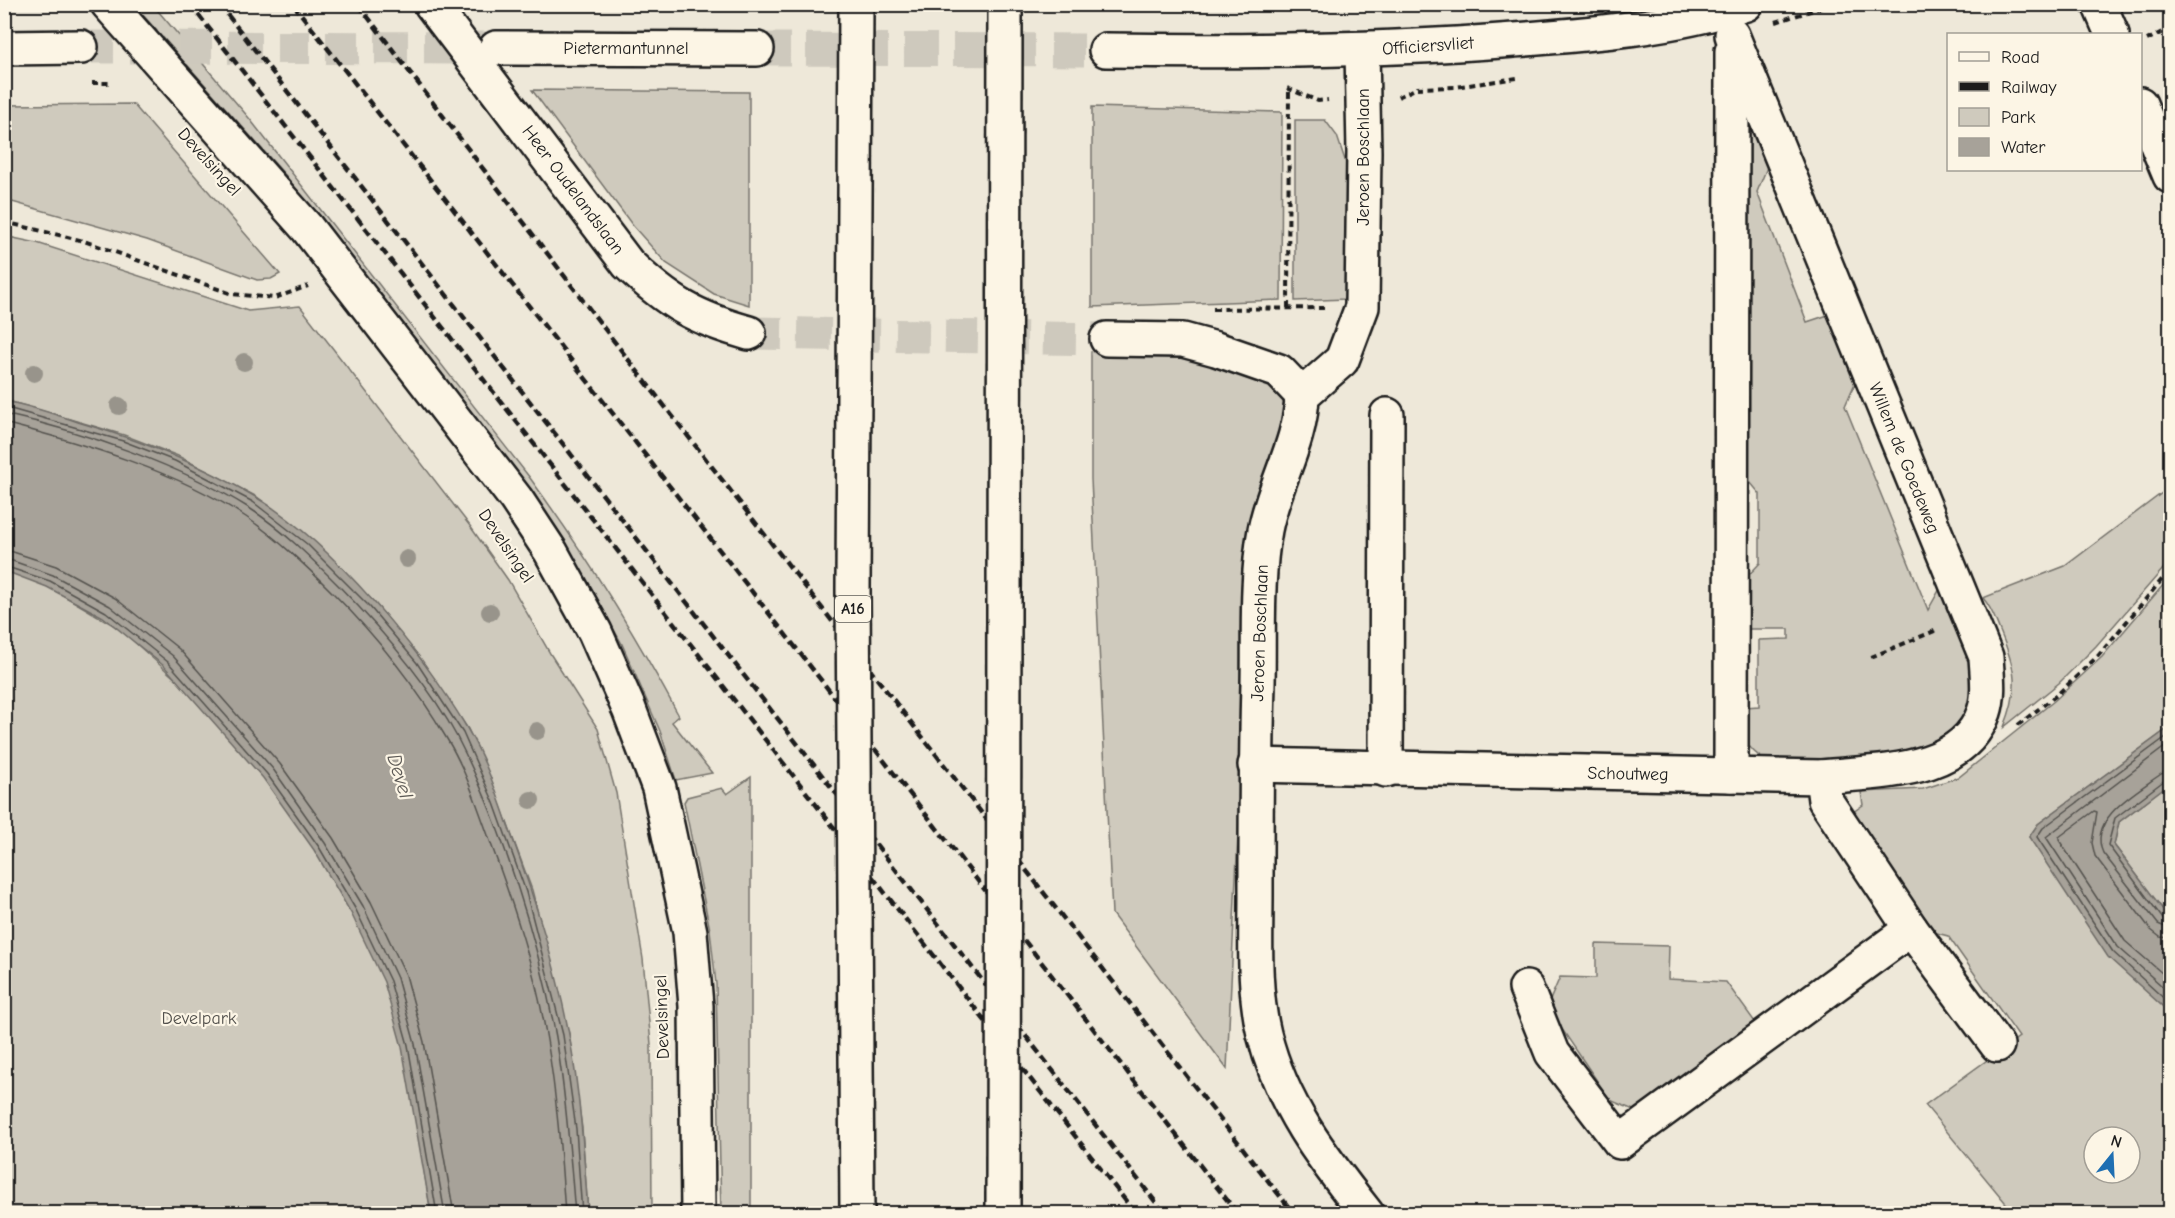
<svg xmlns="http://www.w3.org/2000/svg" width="2175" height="1218" font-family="'Comic Neue',sans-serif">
<rect width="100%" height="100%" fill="#eee8d9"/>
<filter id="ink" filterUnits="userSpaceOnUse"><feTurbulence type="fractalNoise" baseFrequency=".0167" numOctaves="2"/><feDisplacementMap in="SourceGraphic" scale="12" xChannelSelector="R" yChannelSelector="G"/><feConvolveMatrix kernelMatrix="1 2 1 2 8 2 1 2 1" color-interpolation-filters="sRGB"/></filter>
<g filter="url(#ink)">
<g fill="#cfcabd" stroke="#76736c" stroke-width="1.5" fill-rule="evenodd">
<path d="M 134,5 L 153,5 L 249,118 L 530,478 C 586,555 634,632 679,716 L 672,722 L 712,773 L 676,780 L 660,731 L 622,644 L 565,542 L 524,482 L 286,176 Z"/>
<path d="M 532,90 L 749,92 L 749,305 L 714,294 L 666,263 L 633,226 Z"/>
<path d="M 133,104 L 280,274 L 271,279 L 257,280 L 147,240 L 5,200 L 5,105 Z"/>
<path d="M 1092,107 L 1282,112 L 1281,300 L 1092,307 Z"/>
<path d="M 1295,120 L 1325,120 L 1337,136 L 1347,166 L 1346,299 L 1295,301 Z"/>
<path d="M 1756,124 L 1770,160 L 1757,192 L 1807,322 L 1834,313 L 1859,374 L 1845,406 L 1928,610 L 1941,587 L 1979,667 L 1969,721 L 1922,754 L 1769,763 C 1742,746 1743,738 1745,707 L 1759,706 L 1759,640 L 1789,639 L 1789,629 L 1745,629 L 1745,579 L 1760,563 L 1760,494 L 1745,476 L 1747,128 Z"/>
<path d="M 4,236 L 37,243 L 248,311 L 300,306 L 470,526 L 508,580 L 551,655 L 598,729 L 616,793 L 643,959 L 651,1044 L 652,1213 L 588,1213 L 582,1128 L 569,1034 L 532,890 L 499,801 L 468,729 L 421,659 L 375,603 L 311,539 L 257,497 L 178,456 L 124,435 L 5,400 Z"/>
<path d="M 1119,351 L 1193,354 L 1278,382 C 1302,423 1289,438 1264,474 L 1239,813 L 1227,1069 L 1112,914 L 1091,479 L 1091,352 Z"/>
<path d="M 2170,487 L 2170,561 L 2096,646 L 2059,683 L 2004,727 C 2020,688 2016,669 2000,631 C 1995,619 1992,608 1983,598 L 2065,566 Z"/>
<path d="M 4,560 L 120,629 L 310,800 L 402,994 L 418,1134 L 431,1213 L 5,1213 Z"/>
<path d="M 2170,577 L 2170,727 L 2038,824 L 2029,837 L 2062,883 L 2170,1013 L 2170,1213 L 2014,1213 L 1925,1105 L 2019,1037 L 1948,936 L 1933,932 L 1849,815 L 1863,805 L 1861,792 L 1923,789 L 1959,777 L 2054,701 L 2102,657 ZM 2094,1137 L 2130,1137 L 2130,1173 L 2094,1173 Z"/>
<path d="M 751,777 L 751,1213 L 721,1213 L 716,984 L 710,930 L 684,802 L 687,797 L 722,788 L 727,794 Z"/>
<path d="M 2170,783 L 2170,919 L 2114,845 L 2119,822 Z"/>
<path d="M 1596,944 L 1669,946 L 1668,979 L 1726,982 L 1760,1029 L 1638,1112 L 1610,1100 L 1547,1007 L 1560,977 L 1596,978 Z"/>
</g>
<g fill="#a7a299" stroke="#6f6c67" stroke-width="1.5">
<path d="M 4,401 C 29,405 54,414 78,422 C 140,440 198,463 254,496 C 330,540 423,653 467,728 C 486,760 499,799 511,834 C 535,899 556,966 569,1034 C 580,1093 584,1154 588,1213 L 431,1213 L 402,1047 L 384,982 L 351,913 L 314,850 L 263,778 L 164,666 L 103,617 L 47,587 L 5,571 Z"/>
<path d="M 2170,727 L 2170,783 L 2119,822 L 2114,845 L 2170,919 L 2170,1013 L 2108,957 L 2029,837 L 2038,824 Z"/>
</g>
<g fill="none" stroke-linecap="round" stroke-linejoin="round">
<g stroke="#54524e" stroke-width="1.5">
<path d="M 4,407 L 123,441 L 175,461 L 253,502 L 307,544 L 370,607 L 417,663 L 463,733 L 494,803 L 526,892 L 563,1035 L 576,1129 L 582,1214"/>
<path d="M 4,414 C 82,431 182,466 249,508 C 282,529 311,558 338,585 C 380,628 429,684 457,737 C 501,822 539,944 556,1037 C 566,1096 570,1155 575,1214"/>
<path d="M 4,423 C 82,443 179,472 246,517 C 278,539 306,566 333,593 C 377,637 416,686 447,739 C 466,770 478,808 490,841 C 514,906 536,972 547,1040 C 557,1097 561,1155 565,1214"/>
<path d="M 4,549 L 56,566 L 115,598 L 179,649 L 280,764 L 333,838 L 371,902 L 406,975 L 424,1042 L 454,1214"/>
<path d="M 4,558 L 53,575 L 110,606 L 173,656 L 273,769 L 325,843 L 363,906 L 397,978 L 415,1044 L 445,1214"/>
<path d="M 4,566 L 50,581 L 106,612 L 168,662 L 267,774 L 319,847 L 356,910 L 390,981 L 408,1045 L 437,1214"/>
<path d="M 2170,734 L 2043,828 L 2037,837 L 2113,952 L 2170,1004"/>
<path d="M 2170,743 L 2046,837 L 2118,947 L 2170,993"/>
<path d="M 2170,771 L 2161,774 C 2138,791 2087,818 2103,853 L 2158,924 L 2170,929"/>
<path d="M 2170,779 L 2165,780 L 2115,818 L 2108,845 L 2163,919 L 2170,922"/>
<path d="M 2170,938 L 2160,937 L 2151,930 L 2095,856 L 2092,843 L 2097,812 L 2094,811 L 2059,837 L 2059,840 L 2125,941 L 2170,980"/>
</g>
<path stroke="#cec9bd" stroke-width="33" stroke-dasharray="33 16" stroke-linecap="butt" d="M 749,333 L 1107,339"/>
<g stroke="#cec9bd" stroke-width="33" stroke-dasharray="33 16" stroke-linecap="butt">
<path d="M 81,47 L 488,48"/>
<path d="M 757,49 L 1106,50"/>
</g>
<defs>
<g id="minor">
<path d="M 431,4 L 628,264 C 669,303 695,318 749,333"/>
<path d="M 2099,4 L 2112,34"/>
<path d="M 1732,35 L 1986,657 C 1987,675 1990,694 1984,712 C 1962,775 1876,771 1822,777"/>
<path d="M 1362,50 L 1364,152 L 1362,307 L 1342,360 L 1302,395 C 1301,443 1274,483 1265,530 C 1256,578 1259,635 1258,684 C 1256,754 1256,824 1256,894 C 1256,940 1253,989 1264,1034 C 1282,1106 1322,1157 1367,1214"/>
<path d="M 2140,104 L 2170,176"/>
<path d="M 1107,339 L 1183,340 L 1216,349 L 1279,371 L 1302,395"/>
<path d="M 1255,765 L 1822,777 L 1825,800 L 1911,929 L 1620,1142 L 1552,1053 L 1526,988"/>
<path d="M 1386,770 L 1387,415"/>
<path d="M 1731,775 L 1732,51"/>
<path d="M 1911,929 L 1997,1045"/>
</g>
<path id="tertiary" d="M 108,4 L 307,228 L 516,499 L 551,552 L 595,632 L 629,709 L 659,788 L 690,932 L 696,1006 L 698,1214"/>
<g id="secondary">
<path d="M 4,48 L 81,47"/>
<path d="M 496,48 L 757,49"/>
<path d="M 1106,50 C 1243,52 1377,51 1514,40 C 1592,34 1671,28 1746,4"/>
</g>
</defs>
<use href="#minor" stroke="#1c1c1c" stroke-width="38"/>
<use href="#tertiary" stroke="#1c1c1c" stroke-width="38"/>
<use href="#secondary" stroke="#1c1c1c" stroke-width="38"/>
<g stroke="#1c1c1c" stroke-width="4" stroke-dasharray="6 4.5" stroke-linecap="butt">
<path d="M 1776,22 L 1832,4"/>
<path d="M 2147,40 L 2170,28"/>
<path d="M 92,83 L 113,83"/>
<path d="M 1287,88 L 1318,101 L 1328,100"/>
<path d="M 1398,97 L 1417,88 L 1455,87 L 1517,78"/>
<path d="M 4,222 L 84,241 L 232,294 L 275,298 L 308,286"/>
<path d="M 1288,308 L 1289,89"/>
<path d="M 1213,309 L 1325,308"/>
<path d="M 1871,657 L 1937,630"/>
<path d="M 2018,725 L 2058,694 L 2098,656 L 2170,570"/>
</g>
<use href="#minor" stroke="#fcf5e5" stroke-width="33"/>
<use href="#tertiary" stroke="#fcf5e5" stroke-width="33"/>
<use href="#secondary" stroke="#fcf5e5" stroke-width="33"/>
<g stroke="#1c1c1c" stroke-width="4.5" stroke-dasharray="9 4.5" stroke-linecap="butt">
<path d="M 190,4 L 1136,1214"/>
<path d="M 219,4 L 1165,1214"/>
<path d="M 293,4 L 1238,1214"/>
<path d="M 358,4 L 610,336 L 1294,1214"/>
</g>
<defs>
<g id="motorway-bridge">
<path d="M 856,4 L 853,589 L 857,1214"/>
<path d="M 1003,1214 L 1005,4"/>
</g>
</defs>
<use href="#motorway-bridge" stroke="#1c1c1c" stroke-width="38" stroke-linecap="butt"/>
<use href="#motorway-bridge" stroke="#fcf5e5" stroke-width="33"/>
</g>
<g fill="#98948b">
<circle cx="244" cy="362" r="9"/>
<circle cx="34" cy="373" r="9"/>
<circle cx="119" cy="406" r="9"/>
<circle cx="407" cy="559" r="9"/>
<circle cx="490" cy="612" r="9"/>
<circle cx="537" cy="731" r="9"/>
<circle cx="531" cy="800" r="9"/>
</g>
</g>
<g text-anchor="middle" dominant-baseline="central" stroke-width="4.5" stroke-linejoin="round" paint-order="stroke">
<rect fill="#fcf5e5" stroke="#5f5d58" stroke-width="1.5" x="835" y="596" width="36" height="26" rx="4.5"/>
<g font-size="16" font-weight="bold" fill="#1c1c1c">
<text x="853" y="609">A16</text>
</g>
<g font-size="18" fill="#1c1c1c" stroke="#fcf5e5">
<text transform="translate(1428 46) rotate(-4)">Officiersvliet</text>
<text x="626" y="48">Pietermantunnel</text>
<text transform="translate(1363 157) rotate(-90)">Jeroen Boschlaan</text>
<text transform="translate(209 162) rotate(48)">Develsingel</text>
<text transform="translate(573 190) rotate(53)">Heer Oudelandslaan</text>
<text transform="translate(1904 458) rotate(68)">Willem de Goedeweg</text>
<text transform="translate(506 546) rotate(56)">Develsingel</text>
<text transform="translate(1260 633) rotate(-88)">Jeroen Boschlaan</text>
<text transform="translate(1628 774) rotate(1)">Schoutweg</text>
<text transform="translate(662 1017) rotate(-92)">Develsingel</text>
</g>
<g font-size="18" fill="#52504c" stroke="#fcf5e5">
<text x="199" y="1018">Develpark</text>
</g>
<g font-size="20" font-style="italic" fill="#5b5854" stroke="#fcf5e5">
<text transform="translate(400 776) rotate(73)">Devel</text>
</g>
</g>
<rect width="2175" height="1218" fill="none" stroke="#fcf5e5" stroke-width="24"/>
<rect x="12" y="12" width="2151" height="1194" fill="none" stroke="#1c1c1c" stroke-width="2" filter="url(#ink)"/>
<rect x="1947" y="33" width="195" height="138" fill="#fcf5e5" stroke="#a29e95" stroke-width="1.5"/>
<rect x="1959" y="52" width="30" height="9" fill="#fcf5e5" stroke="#a29e95" stroke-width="1.5"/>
<text x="2001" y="63" font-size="18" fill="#1c1c1c">Road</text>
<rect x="1959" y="82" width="30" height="9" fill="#1c1c1c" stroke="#a29e95" stroke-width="1.5"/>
<text x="2001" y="93" font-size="18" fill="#1c1c1c">Railway</text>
<rect x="1959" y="108" width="30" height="18" fill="#cfcabd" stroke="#a29e95" stroke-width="1.5"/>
<text x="2001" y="123" font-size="18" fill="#1c1c1c">Park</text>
<rect x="1959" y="138" width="30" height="18" fill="#a7a299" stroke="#a29e95" stroke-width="1.5"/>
<text x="2001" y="153" font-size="18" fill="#1c1c1c">Water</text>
<g transform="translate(2112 1155) rotate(18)"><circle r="28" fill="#fcf5e5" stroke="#a29e95" stroke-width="1.5"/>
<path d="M0-4.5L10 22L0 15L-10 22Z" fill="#1f6fb2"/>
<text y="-9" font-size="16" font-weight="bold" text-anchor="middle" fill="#1c1c1c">N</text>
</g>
</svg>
